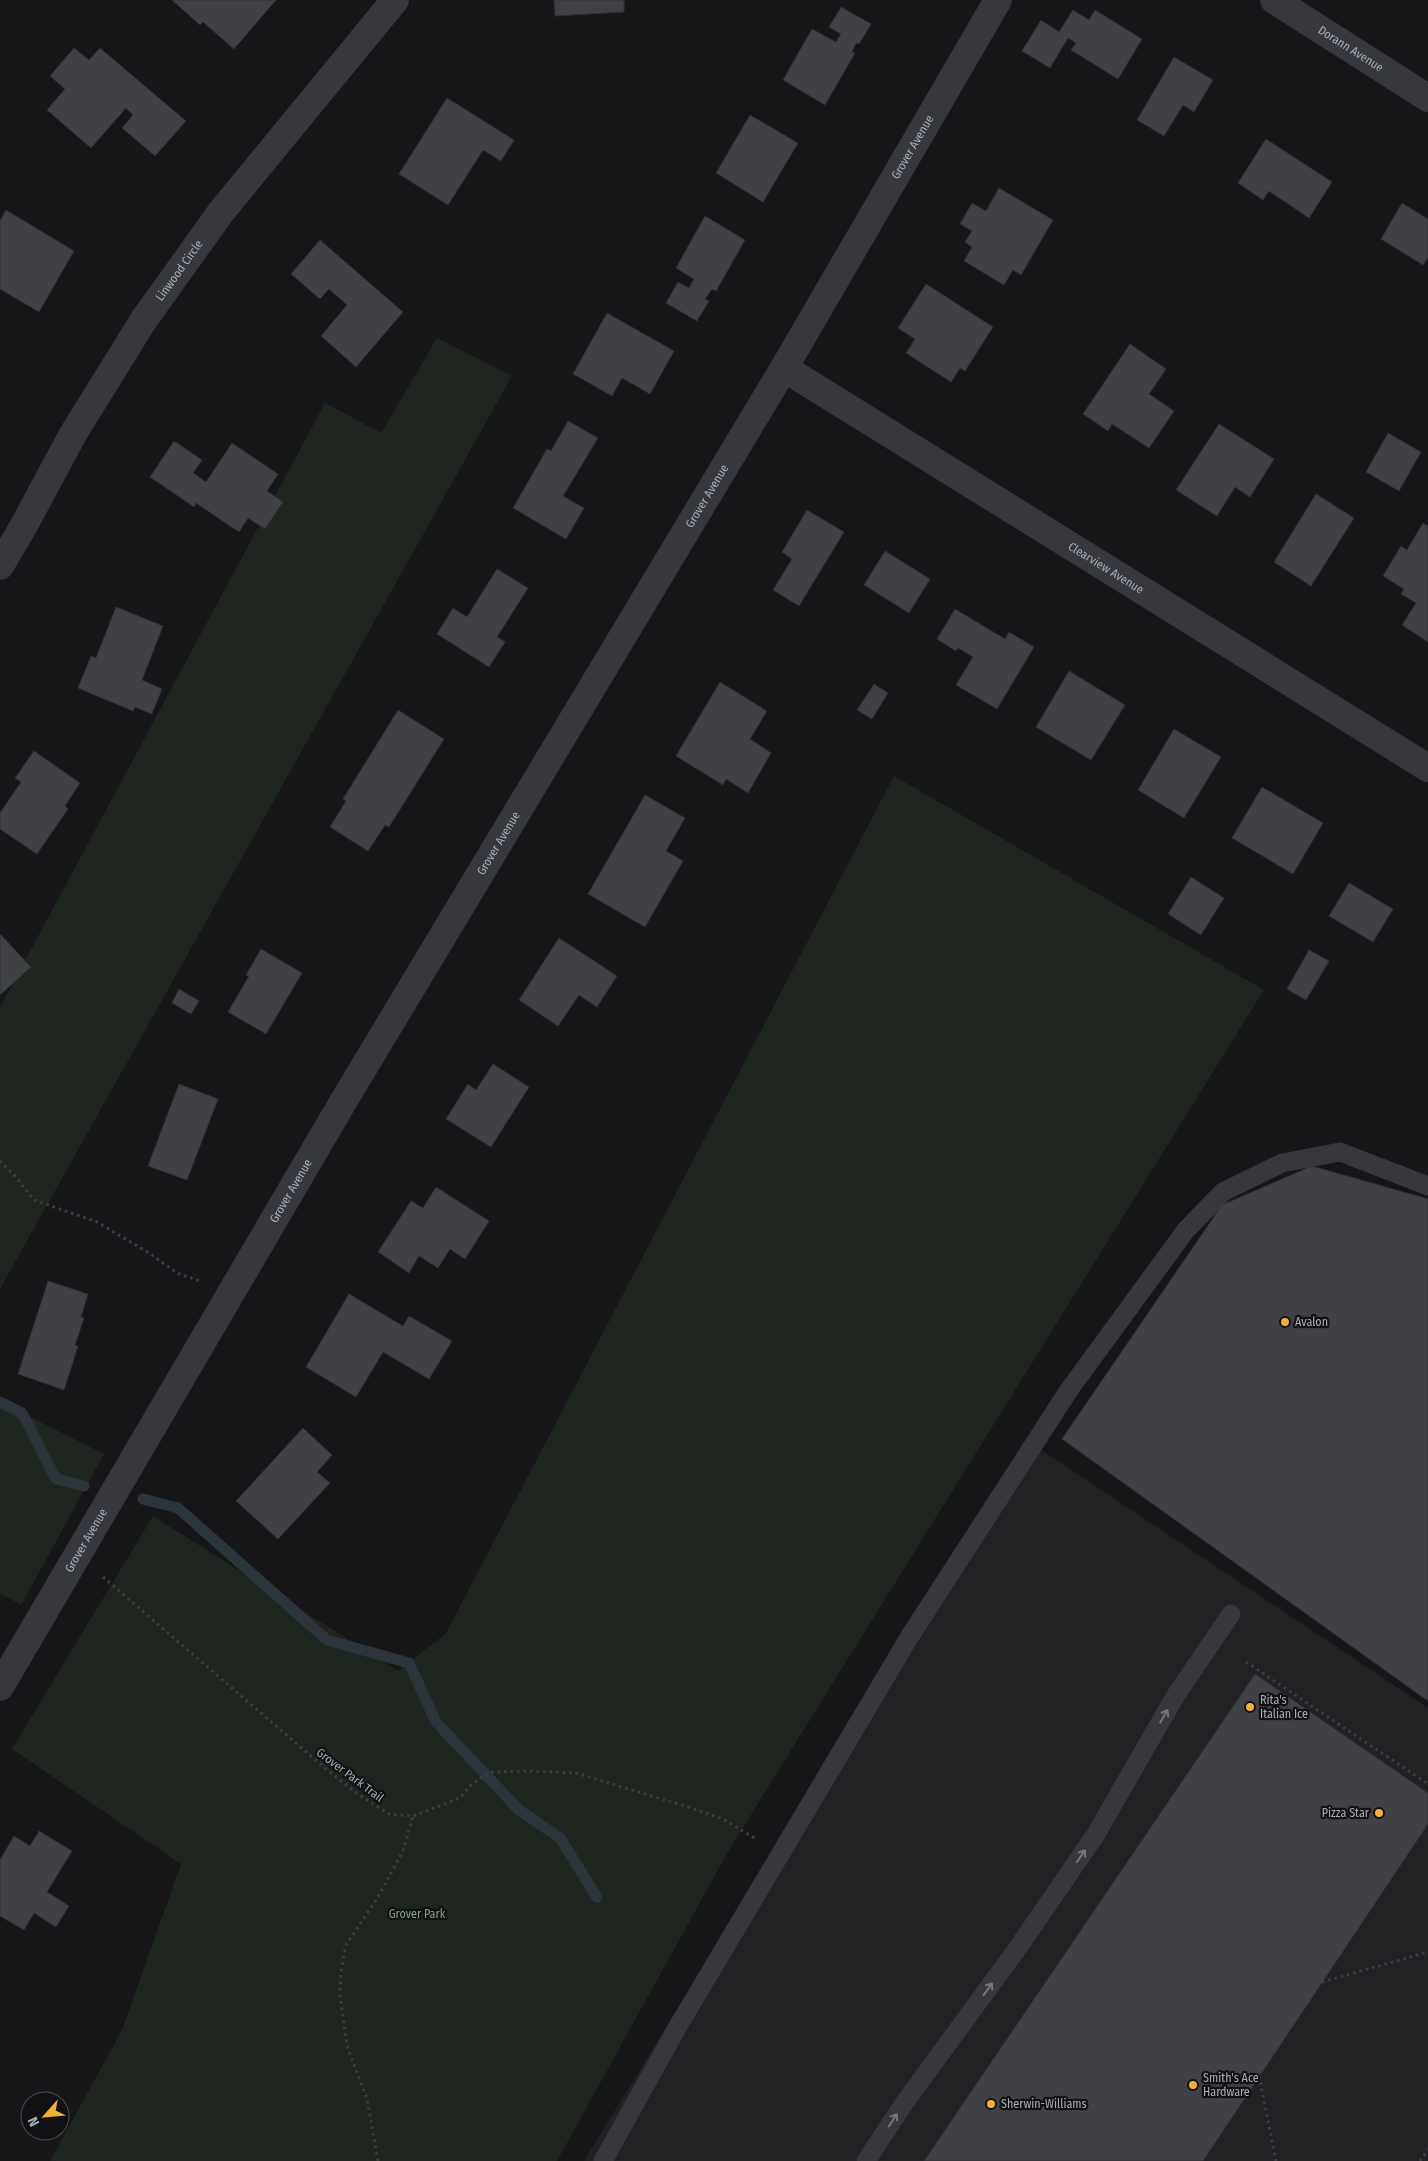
<svg xmlns="http://www.w3.org/2000/svg" width="1428" height="2161" font-family="'Fira Sans Condensed',sans-serif">
<rect width="100%" height="100%" fill="#161618"/>
<path fill="#222225" d="M 1034,1445 L 1428,1708 L 1428,2161 L 584,2161 L 698,1975 Z"/>
<g fill="#1e261f">
<path d="M 437,338 L 512,376 L 0,1289 L 0,1007 L 325,403 L 381,433 Z"/>
<path d="M 894,776 L 1264,990 L 729,1850 L 557,2161 L 50,2161 L 122,2030 L 181,1864 L 12,1749 L 153,1516 L 398,1671 L 446,1633 Z"/>
<path d="M 0,1402 L 104,1454 L 21,1605 L 0,1593 Z"/>
</g>
<g fill="none" stroke-linecap="round" stroke-linejoin="round">
<g stroke="#2c353c" stroke-width="11">
<path d="M 0,1402 L 22,1413 L 56,1479 L 84,1486"/>
<path d="M 143,1499 L 178,1508 L 327,1640 L 409,1663 L 436,1722 L 519,1810 L 560,1838 L 597,1897"/>
</g>
</g>
<g fill="#404145" stroke="#303034">
<path d="M 172,0 L 276,0 L 234,49 L 203,22 L 200,25 Z"/>
<path d="M 554,0 L 624,0 L 624,12 L 555,16 Z"/>
<path d="M 841,7 L 871,24 L 859,44 L 856,43 L 852,52 L 855,53 L 825,105 L 783,80 L 812,29 L 836,42 L 841,34 L 829,27 Z"/>
<path d="M 1073,10 L 1089,20 L 1095,10 L 1142,39 L 1118,79 L 1071,50 L 1076,43 L 1068,38 L 1050,68 L 1022,51 L 1041,20 L 1059,32 Z"/>
<path d="M 74,48 L 89,60 L 100,48 L 186,121 L 155,156 L 122,128 L 133,115 L 126,108 L 91,148 L 47,110 L 65,89 L 50,76 Z"/>
<path d="M 1174,57 L 1213,80 L 1194,112 L 1183,105 L 1164,136 L 1137,120 Z"/>
<path d="M 447,98 L 514,140 L 501,161 L 483,150 L 448,205 L 399,174 Z"/>
<path d="M 750,115 L 798,143 L 763,202 L 716,173 Z"/>
<path d="M 1266,139 L 1332,182 L 1309,218 L 1269,191 L 1263,200 L 1238,183 Z"/>
<path d="M 999,188 L 1053,220 L 1021,275 L 1013,270 L 1004,285 L 964,261 L 972,247 L 965,242 L 972,231 L 960,224 L 972,203 L 986,211 Z"/>
<path d="M 1402,203 L 1428,219 L 1428,258 L 1423,265 L 1381,239 Z"/>
<path d="M 6,210 L 74,251 L 39,312 L 0,289 L 0,221 Z"/>
<path d="M 705,216 L 745,240 L 716,291 L 712,289 L 705,299 L 709,301 L 697,321 L 666,303 L 678,282 L 689,288 L 694,279 L 676,268 Z"/>
<path d="M 320,240 L 403,312 L 356,367 L 321,336 L 347,305 L 329,289 L 320,299 L 291,274 Z"/>
<path d="M 926,284 L 993,327 L 965,371 L 960,368 L 951,382 L 906,353 L 915,339 L 898,328 Z"/>
<path d="M 607,313 L 674,351 L 650,394 L 622,378 L 612,396 L 573,374 Z"/>
<path d="M 1130,344 L 1166,369 L 1149,394 L 1174,411 L 1149,448 L 1112,424 L 1108,431 L 1083,414 Z"/>
<path d="M 568,421 L 598,438 L 563,496 L 584,508 L 566,539 L 513,508 L 547,449 L 551,451 Z"/>
<path d="M 1219,424 L 1274,459 L 1250,497 L 1235,487 L 1217,516 L 1176,490 Z"/>
<path d="M 1388,433 L 1421,452 L 1399,491 L 1366,472 Z"/>
<path d="M 174,441 L 202,460 L 193,473 L 206,482 L 232,443 L 278,474 L 267,491 L 283,502 L 265,529 L 248,518 L 239,532 L 196,503 L 194,507 L 150,477 Z"/>
<path d="M 1316,494 L 1354,518 L 1311,586 L 1274,562 Z"/>
<path d="M 807,510 L 844,532 L 799,606 L 773,590 L 792,559 L 782,552 Z"/>
<path d="M 1423,523 L 1428,526 L 1428,642 L 1402,625 L 1416,603 L 1401,594 L 1404,589 L 1383,576 L 1401,546 L 1407,550 Z"/>
<path d="M 885,551 L 930,579 L 909,613 L 864,585 Z"/>
<path d="M 497,569 L 528,588 L 497,637 L 505,642 L 489,667 L 437,634 L 453,608 L 467,617 Z"/>
<path d="M 116,607 L 163,626 L 142,680 L 162,689 L 152,714 L 135,707 L 133,711 L 78,688 L 91,656 L 96,658 Z"/>
<path d="M 955,609 L 1005,639 L 1009,632 L 1034,647 L 997,709 L 956,685 L 973,657 L 958,648 L 956,651 L 937,639 Z"/>
<path d="M 1069,671 L 1125,705 L 1091,760 L 1036,727 Z"/>
<path d="M 720,682 L 767,711 L 750,739 L 771,753 L 748,793 L 726,779 L 723,785 L 676,756 Z"/>
<path d="M 874,684 L 888,693 L 872,719 L 857,710 Z"/>
<path d="M 398,710 L 444,739 L 389,827 L 385,825 L 368,851 L 330,827 L 346,801 L 343,799 Z"/>
<path d="M 1174,729 L 1221,757 L 1184,818 L 1138,790 Z"/>
<path d="M 34,751 L 80,783 L 65,806 L 68,809 L 37,854 L 0,829 L 0,813 L 21,782 L 15,778 Z"/>
<path d="M 1262,787 L 1323,823 L 1293,874 L 1232,838 Z"/>
<path d="M 645,795 L 685,818 L 666,851 L 683,861 L 645,927 L 588,894 Z"/>
<path d="M 1191,877 L 1224,898 L 1201,935 L 1168,914 Z"/>
<path d="M 1349,883 L 1393,909 L 1373,942 L 1329,916 Z"/>
<path d="M 0,934 L 31,967 L 0,995 Z"/>
<path d="M 559,938 L 617,976 L 597,1007 L 579,995 L 558,1026 L 519,1000 Z"/>
<path d="M 261,949 L 302,973 L 266,1034 L 228,1012 L 249,976 L 246,975 Z"/>
<path d="M 1309,950 L 1329,961 L 1306,1000 L 1287,989 Z"/>
<path d="M 179,989 L 199,1001 L 191,1014 L 172,1003 Z"/>
<path d="M 493,1064 L 529,1087 L 491,1147 L 446,1119 L 468,1084 L 476,1090 Z"/>
<path d="M 179,1084 L 218,1099 L 187,1180 L 148,1166 Z"/>
<path d="M 1312,1166 L 1428,1199 L 1428,1701 L 1062,1439 L 1222,1205 Z"/>
<path d="M 436,1187 L 489,1221 L 465,1259 L 450,1249 L 438,1268 L 419,1256 L 409,1273 L 378,1252 L 411,1201 L 423,1208 Z"/>
<path d="M 48,1281 L 88,1294 L 81,1317 L 84,1318 L 75,1345 L 78,1346 L 64,1390 L 18,1374 Z"/>
<path d="M 349,1294 L 403,1326 L 409,1316 L 452,1341 L 429,1379 L 383,1352 L 356,1397 L 306,1367 Z"/>
<path d="M 303,1428 L 332,1455 L 317,1472 L 330,1483 L 278,1539 L 236,1501 Z"/>
<path d="M 1255,1674 L 1428,1793 L 1428,1824 L 1203,2161 L 924,2161 Z"/>
<path d="M 39,1831 L 72,1851 L 47,1892 L 69,1906 L 56,1927 L 34,1913 L 24,1930 L 0,1916 L 0,1860 L 14,1836 L 30,1846 Z"/>
</g>
<g fill="none" stroke-linecap="round" stroke-linejoin="round">
<g stroke="#3d3f44" stroke-width="3" stroke-dasharray="2.5 4" stroke-linecap="butt">
<path d="M 0,1161 L 16,1177 L 34,1200 L 97,1222 L 149,1253 L 177,1273 L 200,1281"/>
<path d="M 103,1577 L 326,1769 L 359,1795 L 389,1814 L 413,1816 L 460,1798 L 471,1785 L 489,1772 L 530,1771 L 576,1773 L 688,1807 L 723,1819 L 756,1839"/>
<path d="M 1246,1662 L 1428,1784"/>
<path d="M 1322,1982 L 1428,1952"/>
<path d="M 1259,2076 L 1276,2161"/>
<path d="M 378,2161 L 367,2099 L 347,2046 L 340,1994 L 341,1972 L 346,1945 L 378,1897 L 403,1851 L 413,1816"/>
<path d="M 1420,2161 L 1428,2149"/>
</g>
<g stroke="#37383d" stroke-width="19">
<path d="M 603,2161 L 677,2028 L 910,1636 L 1069,1390 L 1186,1230 L 1223,1192 L 1282,1163 L 1340,1152 L 1428,1186"/>
<path d="M 866,2161 L 905,2102 L 1017,1949 L 1096,1834 L 1176,1695 L 1231,1614"/>
</g>
<g stroke="#37383d" stroke-width="28">
<path id="s1" d="M 1274,0 L 1428,98"/>
<path id="s2" d="M 784,368 L 1428,768"/>
<path id="s3" d="M 0,566 L 23,527 L 73,434 L 143,321 L 221,212 L 395,0"/>
<path id="s4" d="M 0,1687 L 343,1102 L 784,368 L 998,0"/>
</g>
</g>
<defs><path id="oneway-shaft" d="M-6 0H5M1.5-3L5.5 0L1.5 3" fill="none" stroke-width="1.6" stroke-linecap="round" stroke-linejoin="round" transform="scale(1.25)"/></defs>
<g stroke="#757881">
<use href="#oneway-shaft" transform="translate(1164 1716) rotate(-60)"/>
<use href="#oneway-shaft" transform="translate(1081 1856) rotate(-56)"/>
<use href="#oneway-shaft" transform="translate(988 1989) rotate(-54)"/>
<use href="#oneway-shaft" transform="translate(893 2120) rotate(-57)"/>
</g>
<g fill="#f2b134" stroke="#111113" stroke-width="2">
<circle cx="1285" cy="1322" r="5"/>
<circle cx="1250" cy="1707" r="5"/>
<circle cx="1379" cy="1813" r="5"/>
<circle cx="1193" cy="2085" r="5"/>
<circle cx="991" cy="2104" r="5"/>
</g>
<g text-anchor="middle" dominant-baseline="central" stroke-width="4.5" stroke-linejoin="round" paint-order="stroke">
<g font-size="12" fill="#a8adb8" stroke="#111113">
<text stroke="none"><textPath href="#s1" startOffset="91">Dorann Avenue</textPath></text>
<text stroke="none"><textPath href="#s4" startOffset="1790">Grover Avenue</textPath></text>
<text stroke="none"><textPath href="#s3" startOffset="346">Linwood Circle</textPath></text>
<text stroke="none"><textPath href="#s4" startOffset="1385">Grover Avenue</textPath></text>
<text stroke="none"><textPath href="#s2" startOffset="379">Clearview Avenue</textPath></text>
<text stroke="none"><textPath href="#s4" startOffset="980">Grover Avenue</textPath></text>
<text stroke="none"><textPath href="#s4" startOffset="575">Grover Avenue</textPath></text>
<text stroke="none"><textPath href="#s4" startOffset="170">Grover Avenue</textPath></text>
<text transform="translate(350 1775) rotate(37)">Grover Park Trail</text>
</g>
<g font-size="12" fill="#a8adb8" stroke="#111113" text-anchor="start">
<text x="1295" y="1322">Avalon</text>
<text x="1260" y="1700">Rita's<tspan x="1260" dy="14">Italian Ice</tspan></text>
<text x="1369" y="1813" text-anchor="end">Pizza Star</text>
<text x="1203" y="2078">Smith's Ace<tspan x="1203" dy="14">Hardware</tspan></text>
<text x="1001" y="2104">Sherwin-Williams</text>
</g>
<g font-size="12" fill="#7fa381" stroke="#111113">
<text x="417" y="1914">Grover Park</text>
</g>
</g>
<g transform="translate(45 2116) rotate(243)"><circle r="24" fill="#111113" stroke="#4d4f55"/>
<path d="M0-4L9 19L0 12L-9 19Z" fill="#f2b134"/>
<text y="-8" font-size="14" font-weight="bold" text-anchor="middle" fill="#a8adb8">N</text>
</g>
</svg>
